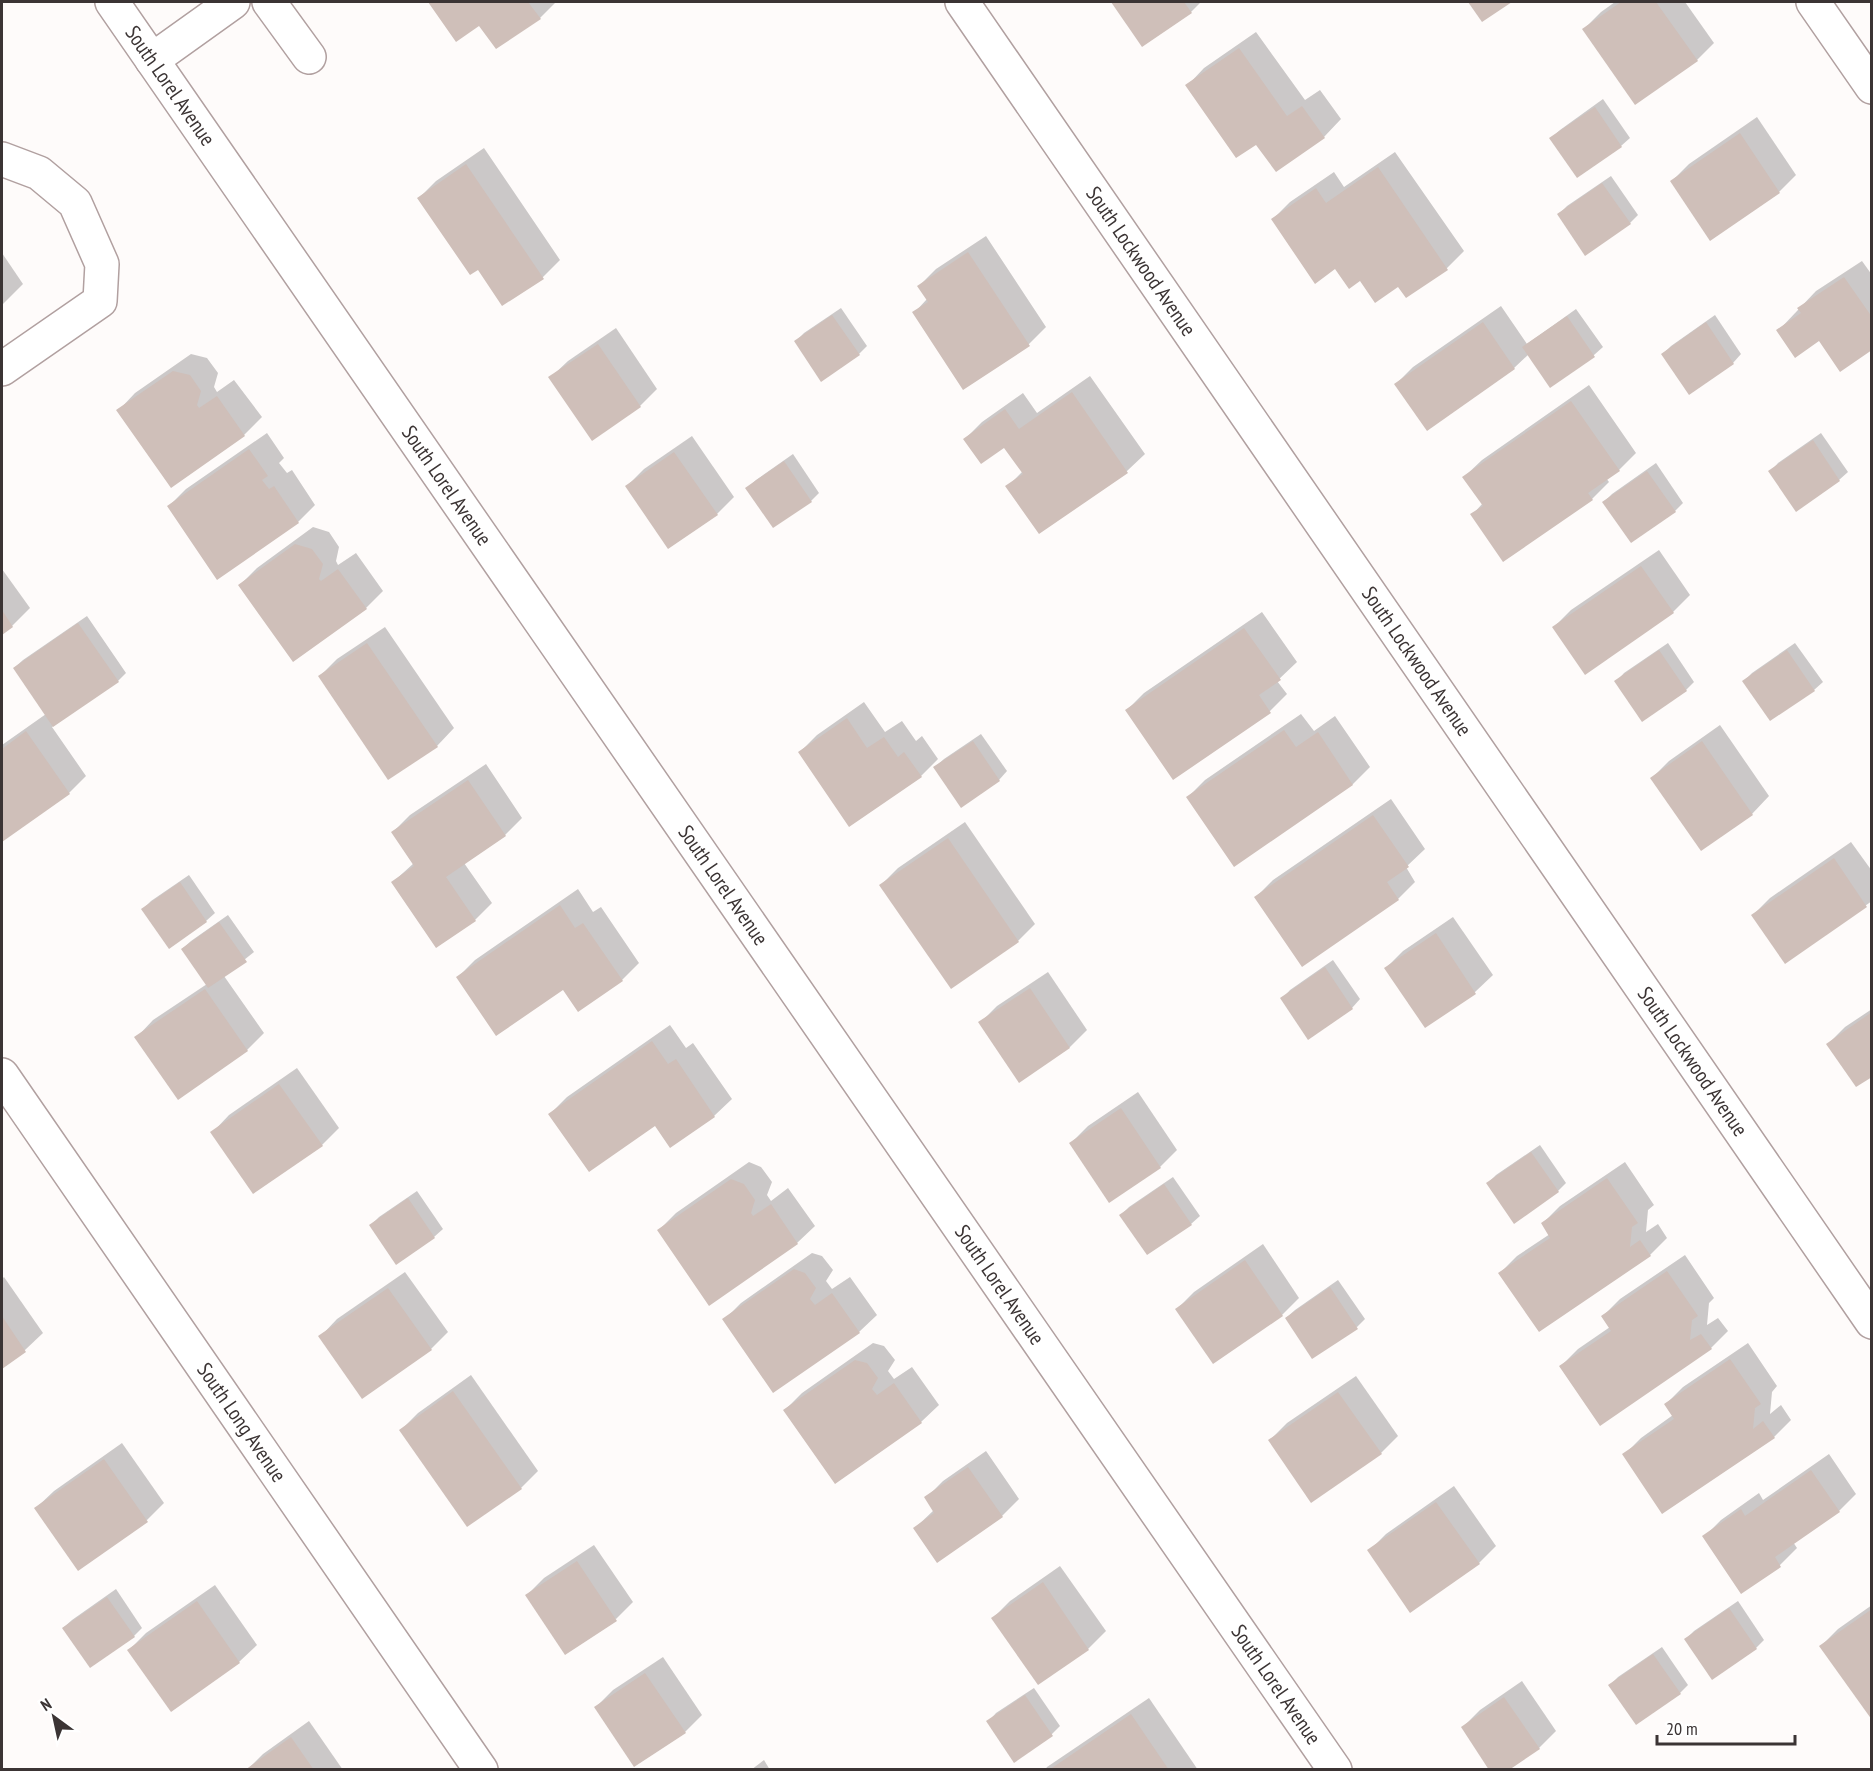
<svg xmlns="http://www.w3.org/2000/svg" width="1873" height="1771" font-family="'PT Sans Narrow',sans-serif">
<rect width="100%" height="100%" fill="#fefbfa"/>
<g fill="#0003">
<path d="M429,2H556L540,18L479,24L456,40Z"/>
<path d="M1113,2H1201L1191,12L1142,45Z"/>
<path d="M1469,2H1509L1482,20Z"/>
<path d="M1615,2H1685L1714,43L1697,60L1584,29L1601,12Z"/>
<path d="M1256,32L1305,100L1320,90L1341,119L1324,137L1187,86L1204,68Z"/>
<path d="M1603,99L1630,138L1621,146L1551,138L1560,130Z"/>
<path d="M1757,117L1796,175L1779,192L1672,181L1689,164Z"/>
<path d="M484,148L560,260L543,277L503,304L478,268L419,198L436,181Z"/>
<path d="M1395,152L1464,251L1447,268L1406,296L1399,285L1360,279L1273,219L1290,202L1334,172L1344,187Z"/>
<path d="M1611,176L1638,215L1630,223L1559,214L1567,206Z"/>
<path d="M986,236L1046,327L1029,344L963,388L914,313L927,299L919,286L936,269Z"/>
<path d="M2,253L23,284L2,305Z"/>
<path d="M1862,261L1872,275V349L1778,331L1816,291Z"/>
<path d="M1501,306L1527,344L1576,309L1603,347L1594,355L1551,386L1529,354L1514,368L1427,429L1396,384L1413,367Z"/>
<path d="M841,308L867,346L859,354L796,341L804,333Z"/>
<path d="M1715,315L1741,354L1733,363L1689,393L1663,354L1671,346Z"/>
<path d="M616,328L657,389L640,406L550,378L568,361Z"/>
<path d="M191,354L207,358L218,373L214,387L217,392L234,380L262,417L244,435L171,486L118,411L135,393Z"/>
<path d="M1090,376L1145,454L1127,471L1040,532L1007,487L1023,471L1005,446L965,439L982,422L1023,393L1037,413Z"/>
<path d="M1589,385L1636,453L1619,470L1606,478L1609,482L1592,499L1472,515L1483,503L1464,477L1482,460Z"/>
<path d="M267,433L284,458L279,463L287,473L292,470L315,505L298,522L218,578L169,506L186,489Z"/>
<path d="M1821,433L1848,472L1839,480L1796,510L1770,472L1778,463Z"/>
<path d="M692,436L734,497L717,514L627,486L644,469Z"/>
<path d="M793,454L819,493L811,501L747,488L756,480Z"/>
<path d="M1656,463L1683,503L1675,511L1604,502L1612,494Z"/>
<path d="M313,527L329,532L339,547L336,561L338,565L356,553L383,591L366,608L240,585L257,568Z"/>
<path d="M1659,550L1690,595L1673,612L1554,627L1571,610Z"/>
<path d="M2,569L30,608L12,626L2,633Z"/>
<path d="M1262,612L1297,662L1277,681L1287,694L1270,711L1127,710L1144,693Z"/>
<path d="M87,616L126,673L118,681L52,727L86,776L69,793L2,840V745L46,714L14,668L23,660Z"/>
<path d="M385,627L454,728L437,746L320,676L337,659Z"/>
<path d="M1668,643L1694,682L1686,690L1616,682L1624,673Z"/>
<path d="M1795,643L1823,682L1814,690L1770,719L1744,681L1752,673Z"/>
<path d="M864,702L885,732L902,721L916,741L922,736L938,759L921,776L800,752L817,735Z"/>
<path d="M1301,714L1314,731L1335,716L1370,767L1353,784L1234,865L1188,797L1205,780Z"/>
<path d="M1720,725L1769,796L1752,814L1701,849L1652,778L1669,761Z"/>
<path d="M981,734L1007,771L999,780L962,806L935,767L944,759Z"/>
<path d="M486,764L522,818L505,835L464,863L492,903L475,920L393,882L414,863L393,832L410,815Z"/>
<path d="M1391,799L1425,849L1406,867L1415,882L1398,899L1256,897L1273,880Z"/>
<path d="M965,822L1035,924L1018,941L881,885L898,868Z"/>
<path d="M1851,842L1872,871V901L1785,962L1753,915L1770,898Z"/>
<path d="M189,875L215,913L206,921L169,947L143,909L151,901Z"/>
<path d="M578,889L593,912L601,907L639,963L622,980L563,988L458,977L475,960Z"/>
<path d="M228,915L254,952L224,976L264,1033L247,1050L136,1038L153,1020L207,984L182,949L191,941Z"/>
<path d="M1453,917L1493,975L1475,992L1425,1026L1386,968L1403,951Z"/>
<path d="M1333,960L1360,999L1352,1008L1282,999L1290,990Z"/>
<path d="M1048,972L1087,1030L1070,1047L1020,1081L980,1023L997,1006Z"/>
<path d="M1872,1009V1075L1828,1044L1845,1027Z"/>
<path d="M670,1025L686,1048L693,1043L732,1099L714,1116L671,1146L656,1124L550,1114L567,1097Z"/>
<path d="M297,1068L339,1128L322,1145L212,1133L229,1115Z"/>
<path d="M1138,1092L1177,1150L1160,1167L1071,1143L1088,1126Z"/>
<path d="M1540,1145L1566,1183L1558,1191L1488,1183L1496,1175Z"/>
<path d="M749,1162L761,1167L772,1182L767,1195L771,1201L788,1188L815,1226L797,1243L710,1303L659,1230L676,1213Z"/>
<path d="M1625,1162L1654,1205L1648,1210L1646,1232L1658,1224L1667,1238L1650,1255L1500,1273L1517,1256L1550,1234L1543,1223L1560,1206Z"/>
<path d="M1173,1177L1200,1216L1191,1224L1147,1253L1121,1215L1129,1207Z"/>
<path d="M417,1191L443,1229L434,1237L371,1225L379,1217Z"/>
<path d="M1263,1244L1299,1298L1282,1315L1177,1309L1194,1292Z"/>
<path d="M812,1253L822,1256L833,1270L826,1281L832,1289L850,1277L877,1315L859,1332L774,1391L724,1320L741,1303Z"/>
<path d="M1685,1255L1714,1298L1709,1303L1707,1325L1718,1318L1728,1331L1711,1348L1561,1366L1578,1349L1610,1327L1603,1316L1620,1299Z"/>
<path d="M405,1272L448,1332L431,1349L320,1337L337,1319Z"/>
<path d="M4,1277L43,1333L25,1350L2,1367V1279Z"/>
<path d="M1338,1280L1365,1319L1357,1327L1286,1318L1295,1310Z"/>
<path d="M873,1343L884,1346L895,1360L888,1371L894,1379L912,1367L939,1405L921,1422L835,1481L785,1410L802,1393Z"/>
<path d="M1748,1343L1777,1386L1772,1392L1770,1414L1781,1405L1791,1420L1774,1437L1624,1455L1641,1438L1673,1415L1666,1404L1683,1387Z"/>
<path d="M471,1375L538,1471L521,1488L401,1430L418,1413Z"/>
<path d="M1356,1376L1398,1436L1381,1453L1270,1440L1287,1423Z"/>
<path d="M122,1443L164,1503L147,1520L36,1508L54,1491Z"/>
<path d="M986,1451L1019,1499L1002,1516L915,1528L934,1510L926,1498L943,1481Z"/>
<path d="M1829,1454L1856,1494L1839,1511L1793,1542L1797,1548L1780,1565L1742,1592L1704,1537L1721,1520L1759,1493L1763,1500Z"/>
<path d="M1454,1486L1496,1546L1479,1563L1369,1551L1386,1534Z"/>
<path d="M594,1545L633,1602L616,1619L527,1595L544,1578Z"/>
<path d="M1060,1566L1106,1631L1088,1649L1038,1683L993,1618L1010,1601Z"/>
<path d="M215,1585L257,1645L239,1662L171,1710L129,1650L146,1633Z"/>
<path d="M116,1589L142,1628L134,1636L63,1628L72,1620Z"/>
<path d="M1738,1601L1764,1640L1756,1648L1686,1639L1694,1631Z"/>
<path d="M1872,1605V1718L1821,1646L1838,1629Z"/>
<path d="M1662,1647L1688,1685L1680,1693L1610,1685L1618,1677Z"/>
<path d="M663,1657L702,1715L685,1732L595,1708L613,1690Z"/>
<path d="M1522,1681L1556,1731L1539,1748L1463,1727L1480,1710Z"/>
<path d="M1034,1688L1060,1726L1052,1734L1015,1761L988,1722L996,1713Z"/>
<path d="M1149,1698L1198,1770H1045L1047,1767Z"/>
<path d="M309,1721L343,1770H247L263,1754Z"/>
<path d="M764,1760L770,1770H751Z"/>
</g>
<g fill="#cfbfb9">
<path d="M428,2H528L541,19L496,49L479,26L456,42Z"/>
<path d="M1111,2H1184L1192,13L1142,47Z"/>
<path d="M1468,2H1512L1482,22Z"/>
<path d="M1621,2H1656L1698,61L1635,105L1582,29Z"/>
<path d="M1239,48L1287,116L1302,106L1325,138L1276,172L1256,145L1236,158L1185,85Z"/>
<path d="M1595,107L1622,147L1577,178L1549,138Z"/>
<path d="M1740,133L1780,193L1710,241L1670,181Z"/>
<path d="M466,164L544,279L502,306L478,270L470,275L417,198Z"/>
<path d="M1378,167L1448,270L1406,298L1398,287L1375,303L1360,281L1349,289L1335,269L1315,284L1271,219L1316,188L1326,203Z"/>
<path d="M1602,183L1631,224L1585,256L1557,214Z"/>
<path d="M968,252L1030,346L963,390L912,312L928,302L917,286Z"/>
<path d="M1844,277L1872,317V350L1840,372L1819,341L1795,358L1776,330L1801,313L1797,308Z"/>
<path d="M832,315L860,355L821,382L794,341Z"/>
<path d="M1567,316L1595,357L1550,388L1522,347Z"/>
<path d="M1483,322L1515,369L1427,431L1394,384Z"/>
<path d="M1706,322L1734,364L1689,395L1661,354Z"/>
<path d="M598,344L641,407L592,441L548,377Z"/>
<path d="M173,371L190,375L201,391L197,405L199,408L217,396L245,436L171,488L116,410Z"/>
<path d="M1072,392L1128,473L1039,534L1005,486L1023,474L1004,448L981,464L963,439L1005,409L1019,429Z"/>
<path d="M1571,401L1620,471L1588,493L1593,500L1503,562L1470,514L1483,506L1462,477Z"/>
<path d="M1813,440L1840,481L1796,512L1768,471Z"/>
<path d="M249,449L268,476L262,480L269,489L274,486L299,523L217,580L167,506Z"/>
<path d="M674,452L718,515L668,549L625,486Z"/>
<path d="M784,461L812,502L773,528L745,488Z"/>
<path d="M1647,471L1676,512L1631,543L1602,502Z"/>
<path d="M295,544L312,549L323,564L319,579L321,581L338,569L367,609L293,662L238,585Z"/>
<path d="M1641,566L1674,613L1585,675L1552,627Z"/>
<path d="M2,610L13,627L2,635Z"/>
<path d="M78,623L119,682L53,727L13,668Z"/>
<path d="M1244,628L1281,680L1259,695L1271,713L1173,780L1125,710Z"/>
<path d="M367,643L438,747L388,780L318,676Z"/>
<path d="M1659,650L1687,691L1642,722L1614,681Z"/>
<path d="M1787,650L1815,691L1770,721L1742,681Z"/>
<path d="M847,718L867,748L884,737L898,757L904,752L922,777L849,827L798,752Z"/>
<path d="M1284,730L1296,747L1318,732L1353,785L1234,867L1186,797Z"/>
<path d="M26,731L70,794L2,842V749Z"/>
<path d="M973,741L1000,781L961,808L933,767Z"/>
<path d="M1702,741L1753,815L1701,851L1650,778Z"/>
<path d="M468,780L506,836L446,877L476,921L436,948L391,882L414,866L391,832Z"/>
<path d="M1373,815L1409,867L1387,882L1399,900L1302,967L1254,897Z"/>
<path d="M948,838L1019,942L951,989L879,885Z"/>
<path d="M1834,858L1867,907L1785,964L1751,915Z"/>
<path d="M180,882L207,922L169,949L141,909Z"/>
<path d="M560,905L575,928L583,923L623,981L578,1012L563,990L496,1036L456,977Z"/>
<path d="M219,922L247,962L208,988L181,949Z"/>
<path d="M1436,933L1476,994L1425,1028L1384,968Z"/>
<path d="M1325,967L1353,1009L1308,1040L1280,998Z"/>
<path d="M1030,988L1070,1048L1019,1083L978,1022Z"/>
<path d="M205,989L248,1051L178,1100L134,1037Z"/>
<path d="M1872,1012V1077L1856,1087L1826,1044Z"/>
<path d="M652,1041L668,1064L676,1059L715,1117L670,1148L655,1126L589,1172L548,1114Z"/>
<path d="M279,1084L323,1146L253,1194L210,1132Z"/>
<path d="M1121,1108L1161,1168L1109,1203L1069,1143Z"/>
<path d="M1531,1152L1559,1192L1514,1224L1486,1183Z"/>
<path d="M1607,1178L1638,1223L1632,1227L1630,1247L1640,1240L1651,1256L1539,1332L1498,1273L1550,1238L1541,1223Z"/>
<path d="M731,1179L744,1184L755,1200L751,1213L753,1216L771,1204L798,1244L709,1306L657,1230Z"/>
<path d="M1164,1184L1192,1225L1147,1255L1119,1215Z"/>
<path d="M408,1198L435,1238L396,1265L369,1225Z"/>
<path d="M1245,1260L1283,1316L1213,1364L1175,1309Z"/>
<path d="M794,1269L805,1273L816,1288L810,1299L815,1305L832,1293L860,1333L773,1393L722,1319Z"/>
<path d="M1667,1271L1698,1316L1692,1320L1690,1340L1701,1334L1712,1349L1600,1426L1559,1366L1611,1331L1601,1316Z"/>
<path d="M1330,1287L1358,1329L1312,1359L1285,1318Z"/>
<path d="M388,1288L432,1350L362,1399L318,1336Z"/>
<path d="M2,1316L26,1352L2,1369Z"/>
<path d="M1730,1359L1761,1404L1755,1408L1753,1429L1763,1421L1775,1438L1662,1514L1622,1454L1674,1419L1664,1404Z"/>
<path d="M855,1360L867,1363L878,1378L872,1389L877,1395L894,1383L922,1423L835,1484L783,1410Z"/>
<path d="M453,1391L522,1489L467,1527L399,1430Z"/>
<path d="M1338,1392L1382,1454L1311,1503L1268,1440Z"/>
<path d="M104,1459L148,1522L78,1571L34,1508Z"/>
<path d="M968,1467L1003,1517L937,1563L913,1528L934,1513L924,1497Z"/>
<path d="M1811,1470L1840,1512L1775,1557L1781,1567L1741,1594L1702,1536L1741,1509L1745,1516Z"/>
<path d="M1436,1502L1480,1564L1410,1613L1367,1550Z"/>
<path d="M577,1561L617,1621L565,1655L525,1595Z"/>
<path d="M1043,1582L1089,1650L1038,1685L991,1618Z"/>
<path d="M107,1597L135,1637L90,1668L62,1628Z"/>
<path d="M197,1601L240,1663L171,1712L127,1650Z"/>
<path d="M1729,1608L1757,1649L1712,1680L1684,1639Z"/>
<path d="M1872,1609V1720L1819,1646Z"/>
<path d="M1653,1654L1681,1694L1636,1725L1608,1685Z"/>
<path d="M645,1673L686,1733L634,1767L594,1707Z"/>
<path d="M1025,1695L1053,1736L1014,1763L986,1721Z"/>
<path d="M1504,1697L1540,1749L1509,1770H1489L1461,1727Z"/>
<path d="M1131,1714L1169,1770H1049Z"/>
<path d="M291,1737L314,1770H245Z"/>
</g>
<g fill="none" stroke-linecap="round" stroke-linejoin="round">
<g stroke="#b1a0a0" stroke-width="36">
<g id="minor">
<path id="s1" d="M112,2L1335,1770"/>
<path d="M269,2L309,57"/>
<path id="s2" d="M962,2L1872,1322"/>
<path d="M1813,2L1872,87"/>
<path d="M152,60L233,2"/>
<path d="M2,159L39,173L75,203L102,264L100,301L2,369"/>
<path id="s3" d="M2,1075L481,1770"/>
</g>
</g>
<use href="#minor" stroke="#fff" stroke-width="33"/>
</g>
<g text-anchor="middle" stroke-width="4.5" stroke-linejoin="round" paint-order="stroke">
<g font-size="21" fill="#3b3434" stroke="#fff">
<text dy="7" stroke="none"><textPath href="#s1" startOffset="102">South Lorel Avenue</textPath></text>
<text dy="7" stroke="none"><textPath href="#s2" startOffset="315">South Lockwood Avenue</textPath></text>
<text dy="7" stroke="none"><textPath href="#s1" startOffset="588">South Lorel Avenue</textPath></text>
<text dy="7" stroke="none"><textPath href="#s2" startOffset="801">South Lockwood Avenue</textPath></text>
<text dy="7" stroke="none"><textPath href="#s1" startOffset="1074">South Lorel Avenue</textPath></text>
<text dy="7" stroke="none"><textPath href="#s2" startOffset="1287">South Lockwood Avenue</textPath></text>
<text dy="7" stroke="none"><textPath href="#s1" startOffset="1560">South Lorel Avenue</textPath></text>
<text dy="7" stroke="none"><textPath href="#s3" startOffset="422">South Long Avenue</textPath></text>
<text dy="7" stroke="none"><textPath href="#s1" startOffset="2046">South Lorel Avenue</textPath></text>
</g>
</g>
<rect width="1873" height="1771" fill="none" stroke="#3b3434" stroke-width="6"/>
<g transform="translate(54 1717) rotate(327)" stroke="#ffffff" stroke-width="4.5" paint-order="stroke">
<path d="M0-4.5L10 22L0 15L-10 22Z" fill="#3b3434"/>
<text y="-9" font-size="16" font-weight="bold" text-anchor="middle" fill="#3b3434">N</text>
</g>
<path d="M1657 1735v9h138v-9" fill="none" stroke="#3b3434" stroke-width="3"/>
<text x="1666" y="1735" font-size="18" fill="#3b3434" stroke="#ffffff" stroke-width="4.5" paint-order="stroke">20 m</text>
</svg>
